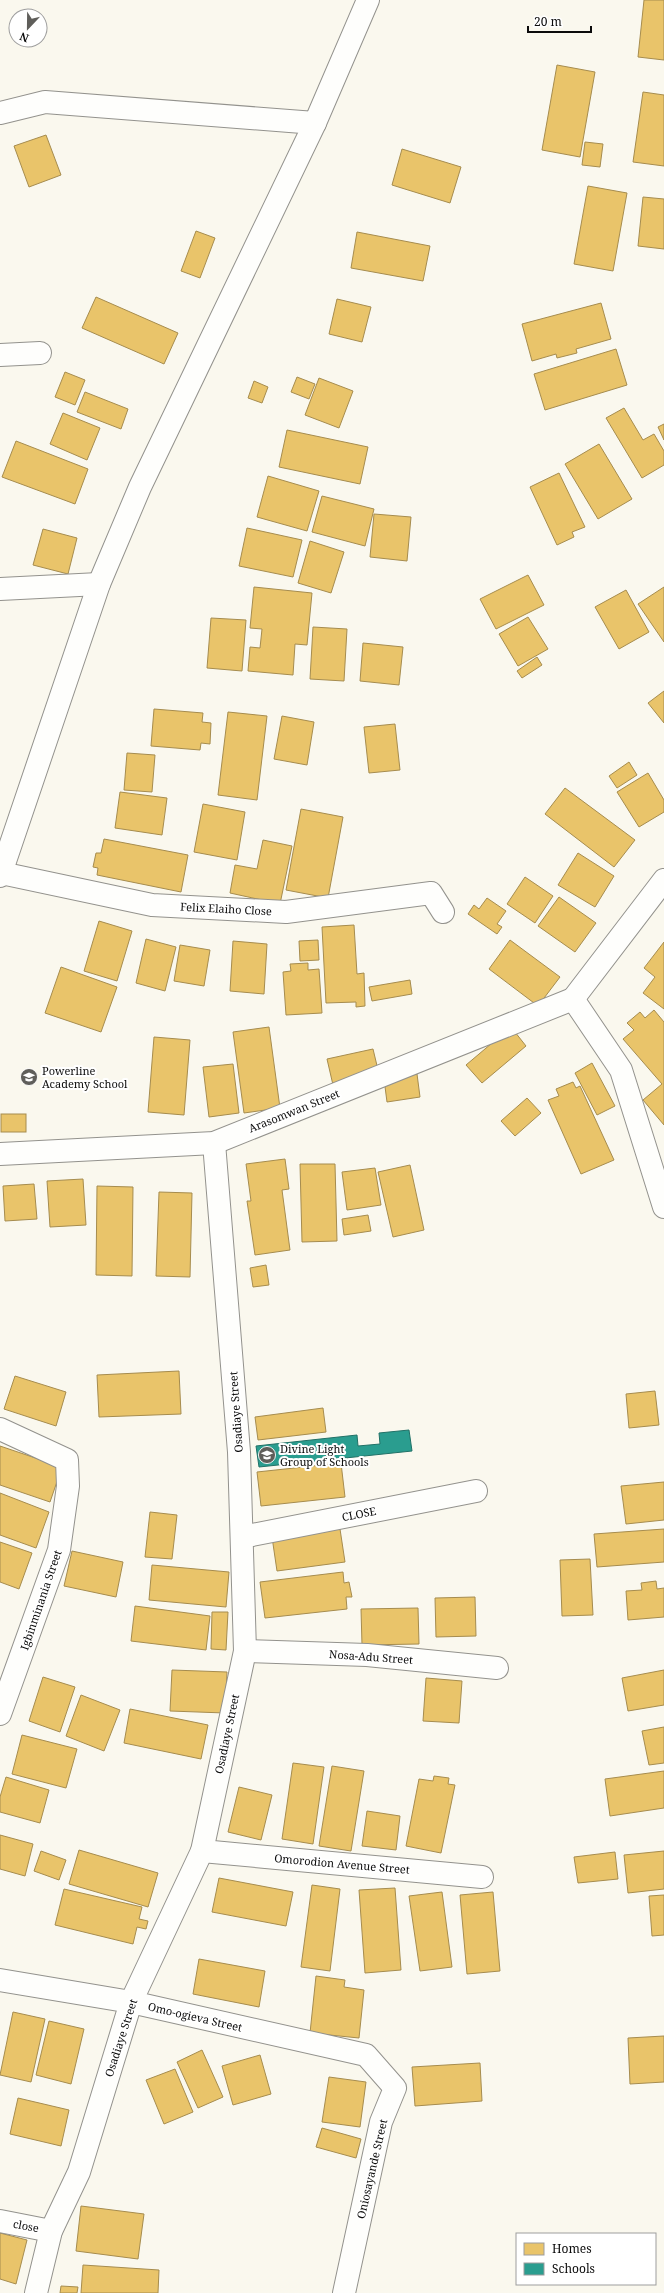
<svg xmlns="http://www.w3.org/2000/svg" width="664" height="2293" font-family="'Noto Serif',serif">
<rect width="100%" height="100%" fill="#faf8ee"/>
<g fill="#e9c46a" stroke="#a68c4e">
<path d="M644,0H664V60L638,57Z"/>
<path d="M557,65L595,72L580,157L542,150Z"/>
<path d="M643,92L664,95V166L633,162Z"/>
<path d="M46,135L61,175L29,187L14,146Z"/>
<path d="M585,142L603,144L600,167L582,165Z"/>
<path d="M402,149L461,167L450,203L392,185Z"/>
<path d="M588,186L627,193L613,271L574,264Z"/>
<path d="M643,197L664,199V249L638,246Z"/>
<path d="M196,231L215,238L200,278L181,271Z"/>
<path d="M357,232L430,246L423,281L351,268Z"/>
<path d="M96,297L178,333L164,364L82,328Z"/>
<path d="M337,299L371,307L362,342L329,334Z"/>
<path d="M601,303L611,339L576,349L577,353L557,358L556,354L532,361L522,324Z"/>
<path d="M616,349L627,385L545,410L534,374Z"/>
<path d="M65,372L85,380L75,405L55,397Z"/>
<path d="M297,377L315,384L309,399L291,392Z"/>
<path d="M319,378L353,391L339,428L305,415Z"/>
<path d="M254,381L268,387L262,403L248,398Z"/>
<path d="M85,392L128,409L121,429L77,412Z"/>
<path d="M624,408L643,440L654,434L664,451V465L642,478L606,418Z"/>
<path d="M63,413L100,428L87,460L50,444Z"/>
<path d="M664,424V440L658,427Z"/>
<path d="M287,430L368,447L360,484L279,467Z"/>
<path d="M16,441L88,469L75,504L2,477Z"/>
<path d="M599,444L632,499L598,519L565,464Z"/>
<path d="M559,473L585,527L572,532L574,537L557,545L530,487Z"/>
<path d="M268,476L319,491L307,531L257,517Z"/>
<path d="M322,496L374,509L365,546L312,532Z"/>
<path d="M374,514L411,517L407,561L370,557Z"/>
<path d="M247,528L302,540L293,577L239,566Z"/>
<path d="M43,529L77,538L68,574L33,565Z"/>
<path d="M310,541L344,552L331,593L298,583Z"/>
<path d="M528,575L544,605L496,629L480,599Z"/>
<path d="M254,587L312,593L307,645L295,644L293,675L248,671L250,647L260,648L262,629L250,628Z"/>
<path d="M664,587V642L638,604Z"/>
<path d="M626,590L649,632L619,649L595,607Z"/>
<path d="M528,617L548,649L518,666L499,634Z"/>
<path d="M211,618L246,620L242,671L207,668Z"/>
<path d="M313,627L347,629L344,681L310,679Z"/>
<path d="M363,643L403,647L399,685L360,681Z"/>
<path d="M537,657L542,665L522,678L517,671Z"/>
<path d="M664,691V723L648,703Z"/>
<path d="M154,709L203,713L202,722L211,723L210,744L201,743L200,750L151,746Z"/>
<path d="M228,712L267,716L257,800L218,795Z"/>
<path d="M282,716L314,722L307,765L274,759Z"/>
<path d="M395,724L400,770L369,773L364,727Z"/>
<path d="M127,753L155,755L152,792L124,790Z"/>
<path d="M629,762L637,775L617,788L609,776Z"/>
<path d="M648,773L664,800V812L639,827L617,792Z"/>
<path d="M565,788L635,840L614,867L545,814Z"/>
<path d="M120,792L167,798L162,835L115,828Z"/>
<path d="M203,804L245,812L237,860L194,852Z"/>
<path d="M301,809L343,817L328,898L286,890Z"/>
<path d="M104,839L188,855L181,892L97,875L98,868L93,867L96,853H101Z"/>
<path d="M263,840L292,846L280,904L230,893L235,865L257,869Z"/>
<path d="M578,853L614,876L595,907L558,885Z"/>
<path d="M525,877L553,896L535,923L507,904Z"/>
<path d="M559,897L596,923L575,952L538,926Z"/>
<path d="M487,898L506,911L497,924L502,927L497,934L468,914L474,905L479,909Z"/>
<path d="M99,921L132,931L117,981L84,971Z"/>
<path d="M354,925L357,974L364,973L365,1006L356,1007V1002L326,1003L322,927Z"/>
<path d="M146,939L176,947L165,991L136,983Z"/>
<path d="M318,940L319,960L300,961L299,941Z"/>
<path d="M510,940L560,977L538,1006L489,969Z"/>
<path d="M233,941L267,944L264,994L230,991Z"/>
<path d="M664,942V1009L643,993L655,977L644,968Z"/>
<path d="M180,945L210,950L204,986L174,981Z"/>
<path d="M308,963V970L319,969L322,1013L286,1015L283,972L291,971L290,964Z"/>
<path d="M61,967L117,987L101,1032L45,1013Z"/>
<path d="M410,980L412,994L372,1001L369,987Z"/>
<path d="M654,1010L664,1022V1125L643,1100L662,1084L623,1039L634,1030L627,1023L640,1012L645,1018Z"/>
<path d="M269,1027L280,1108L244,1113L233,1032Z"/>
<path d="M511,1027L526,1046L482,1083L466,1065Z"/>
<path d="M154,1037L190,1040L184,1115L148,1112Z"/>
<path d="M373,1049L379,1074L333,1085L327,1059Z"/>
<path d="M592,1063L615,1106L597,1115L575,1073Z"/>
<path d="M233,1064L239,1113L209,1117L203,1067Z"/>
<path d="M417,1074L420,1097L387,1102L384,1079Z"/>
<path d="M573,1082L576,1088L580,1086L614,1160L581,1174L548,1100L559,1096L556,1089Z"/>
<path d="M527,1098L541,1113L515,1136L501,1121Z"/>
<rect x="1" y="1114" width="25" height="18"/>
<path d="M285,1159L289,1189L282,1190L290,1250L255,1255L247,1201H251L246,1164Z"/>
<path d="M300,1164H335L337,1241L302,1242Z"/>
<path d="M410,1165L424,1230L393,1237L378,1172Z"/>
<path d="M375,1168L381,1205L347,1210L342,1172Z"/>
<path d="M83,1179L86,1225L50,1227L47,1181Z"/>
<path d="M34,1184L37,1219L5,1221L3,1186Z"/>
<path d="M97,1186L133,1187L132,1276L96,1275Z"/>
<path d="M159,1192L192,1193L190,1277L156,1276Z"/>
<path d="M368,1215L371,1231L344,1235L342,1219Z"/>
<path d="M266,1265L269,1285L253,1287L250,1268Z"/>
<path d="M179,1371L181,1414L99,1417L97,1375Z"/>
<path d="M15,1376L66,1392L56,1426L4,1409Z"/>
<path d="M655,1391L659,1425L629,1428L626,1394Z"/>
<path d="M323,1408L326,1432L258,1440L255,1417Z"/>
<path d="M0,1446L62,1467L50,1502L0,1485Z"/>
<path d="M341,1463L345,1497L261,1506L257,1472Z"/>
<path d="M664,1482V1520L626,1524L621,1486Z"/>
<path d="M0,1493L49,1512L36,1548L0,1535Z"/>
<path d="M150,1512L177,1515L172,1559L145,1557Z"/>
<path d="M340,1529L345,1562L277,1571L272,1537Z"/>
<path d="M664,1529V1562L597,1567L594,1534Z"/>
<path d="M0,1542L32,1553L19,1589L0,1582Z"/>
<path d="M72,1551L123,1562L116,1597L64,1586Z"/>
<path d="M590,1559L593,1615L562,1616L560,1560Z"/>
<path d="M152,1565L229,1572L226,1607L149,1600Z"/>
<path d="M343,1572L344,1583L349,1582L352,1597H346L347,1609L265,1618L260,1582Z"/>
<path d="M656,1581L657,1589L664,1588V1617L628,1620L626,1591L642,1590L641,1583Z"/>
<path d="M475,1597L476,1636L436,1637L435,1598Z"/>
<path d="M135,1606L210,1616L206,1650L131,1641Z"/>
<path d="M418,1608L419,1644L362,1645L361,1609Z"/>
<path d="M212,1612H228L226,1650L211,1649Z"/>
<path d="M172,1670L227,1672L225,1713L170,1711Z"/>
<path d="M664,1670V1705L628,1711L622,1678Z"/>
<path d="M43,1677L75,1687L60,1732L29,1721Z"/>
<path d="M426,1678L462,1681L459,1723L423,1721Z"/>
<path d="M81,1695L120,1710L104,1751L66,1736Z"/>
<path d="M130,1709L208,1725L201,1759L124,1743Z"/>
<path d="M664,1727V1763L649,1765L642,1731Z"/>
<path d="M22,1735L77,1749L66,1788L12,1774Z"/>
<path d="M293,1763L324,1767L313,1844L282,1839Z"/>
<path d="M332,1766L364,1771L351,1851L319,1846Z"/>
<path d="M664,1771V1808L610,1816L605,1779Z"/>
<path d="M434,1776L449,1778L448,1784L455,1785L441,1853L406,1846L419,1779L433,1781Z"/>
<path d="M6,1777L49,1790L40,1823L0,1812V1797Z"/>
<path d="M239,1787L272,1795L261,1840L228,1832Z"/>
<path d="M367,1811L400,1816L396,1850L362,1846Z"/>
<path d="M0,1835L33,1844L25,1876L0,1869Z"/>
<path d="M79,1850L158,1873L148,1907L69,1884Z"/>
<path d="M41,1851L66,1860L59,1880L34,1871Z"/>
<path d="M664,1851V1889L628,1893L624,1855Z"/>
<path d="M615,1852L618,1879L578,1883L574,1857Z"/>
<path d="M219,1878L293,1892L286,1926L212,1912Z"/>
<path d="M312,1885L340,1889L330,1971L301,1967Z"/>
<path d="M395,1888L401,1970L365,1973L359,1890Z"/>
<path d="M64,1889L142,1907L139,1919L148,1921L146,1929L137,1927L133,1944L55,1925Z"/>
<path d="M442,1892L452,1967L420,1971L409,1896Z"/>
<path d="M493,1892L500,1971L467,1974L460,1895Z"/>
<path d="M664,1895V1935L652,1936L649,1896Z"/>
<path d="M199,1959L265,1971L259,2007L193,1994Z"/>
<path d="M316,1976L345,1980L344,1987L364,1990L359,2038L310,2033Z"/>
<path d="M13,2012L45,2019L31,2082L0,2075Z"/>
<path d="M49,2021L84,2029L71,2084L36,2075Z"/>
<path d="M664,2036V2082L630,2084L628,2038Z"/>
<path d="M202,2050L223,2097L198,2108L177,2062Z"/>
<path d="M260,2055L271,2094L233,2105L222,2066Z"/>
<path d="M480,2063L482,2101L415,2106L412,2067Z"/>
<path d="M175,2069L193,2112L164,2124L146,2080Z"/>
<path d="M329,2077L366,2082L360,2127L322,2122Z"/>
<path d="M18,2098L69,2110L61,2146L10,2134Z"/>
<path d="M322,2128L361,2139L356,2158L316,2147Z"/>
<path d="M81,2206L144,2214L138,2259L76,2251Z"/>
<path d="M0,2233L27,2240L16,2284L0,2279Z"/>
<path d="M83,2265L159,2270L158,2293H81Z"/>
<path d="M61,2286L78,2287L77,2293H60Z"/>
</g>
<path fill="#2a9d8f" stroke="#217167" d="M409,1430L412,1451L259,1467L256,1446L357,1435L358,1446L380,1444L379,1433Z"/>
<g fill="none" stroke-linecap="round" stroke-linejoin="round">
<g stroke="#93928d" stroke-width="24">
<g id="minor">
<path d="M0,113L45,102L315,123"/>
<path d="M0,355L40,353"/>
<path d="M0,589L99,584"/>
<path d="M1,873L152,905L286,912L431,893L443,912"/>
<path d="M0,876L99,584L140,487L315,123L368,0"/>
<path d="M573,999L621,1070L664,1207"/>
<path d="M573,999L664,880"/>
<path d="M0,1154L214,1143L573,999"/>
<path d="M0,1429L67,1460L68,1486L59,1550L0,1714"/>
<path d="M242,1537L476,1491"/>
<path d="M245,1651L367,1655L497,1668"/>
<path d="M202,1851L482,1877"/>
<path d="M0,1980L131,2002L366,2055L395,2088L381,2122L344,2293"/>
<path d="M0,2221L51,2231"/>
<path d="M36,2293L51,2231L79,2172L131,2002L202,1851L245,1651L239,1452L214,1143"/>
</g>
</g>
<use href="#minor" stroke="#fefefc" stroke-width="22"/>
</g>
<defs>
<g id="school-disc" transform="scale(0.9)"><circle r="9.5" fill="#5f5e5a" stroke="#fff"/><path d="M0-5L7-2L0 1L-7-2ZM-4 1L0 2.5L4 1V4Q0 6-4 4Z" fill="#fff"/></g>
</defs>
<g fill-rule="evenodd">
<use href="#school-disc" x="29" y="1077"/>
<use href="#school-disc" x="267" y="1455"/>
</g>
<g text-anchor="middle" stroke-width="4" stroke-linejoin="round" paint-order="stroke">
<g font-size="11" fill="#0b0b0b" stroke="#fff">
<text transform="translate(226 909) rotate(3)" y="4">Felix Elaiho Close</text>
<text transform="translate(294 1111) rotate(-22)" y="4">Arasomwan Street</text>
<text transform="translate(236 1412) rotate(-94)" y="4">Osadiaye Street</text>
<text transform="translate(359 1514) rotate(-11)" y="4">CLOSE</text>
<text transform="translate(41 1600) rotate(-71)" y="4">Igbinminania Street</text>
<text transform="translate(371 1657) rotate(4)" y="4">Nosa-Adu Street</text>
<text transform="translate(227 1734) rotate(-78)" y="4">Osadiaye Street</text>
<text transform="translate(342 1864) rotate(5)" y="4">Omorodion Avenue Street</text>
<text transform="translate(195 2017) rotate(13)" y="4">Omo-ogieva Street</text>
<text transform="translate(121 2038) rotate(-72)" y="4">Osadiaye Street</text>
<text transform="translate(372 2169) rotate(-77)" y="4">Oniosayande Street</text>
<text transform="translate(26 2226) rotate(11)" y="4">close</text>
</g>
<g font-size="11" fill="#0b0b0b" stroke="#fff" text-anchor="start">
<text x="42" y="1075">Powerline<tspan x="42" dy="13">Academy School</tspan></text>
<text x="280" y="1453">Divine Light<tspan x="280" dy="13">Group of Schools</tspan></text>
</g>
</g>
<rect x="516" y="2233" width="140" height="52" fill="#ffffff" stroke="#9d9d9d"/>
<rect x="524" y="2243" width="20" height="12" fill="#e9c46a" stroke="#9d9d9d"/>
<text x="552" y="2253" font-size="12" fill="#0b0b0b">Homes</text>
<rect x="524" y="2263" width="20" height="12" fill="#2a9d8f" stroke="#9d9d9d"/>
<text x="552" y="2273" font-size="12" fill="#0b0b0b">Schools</text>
<g transform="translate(28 28) rotate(202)"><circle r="19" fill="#ffffff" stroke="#9d9d9d"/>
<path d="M0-3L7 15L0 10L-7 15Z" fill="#5f5e5a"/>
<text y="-6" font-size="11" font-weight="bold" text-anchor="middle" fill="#0b0b0b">N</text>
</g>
<path d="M528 26v6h63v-6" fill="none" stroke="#0b0b0b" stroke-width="2"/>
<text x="534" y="26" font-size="12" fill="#0b0b0b" stroke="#ffffff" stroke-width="3" paint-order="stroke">20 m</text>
</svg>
